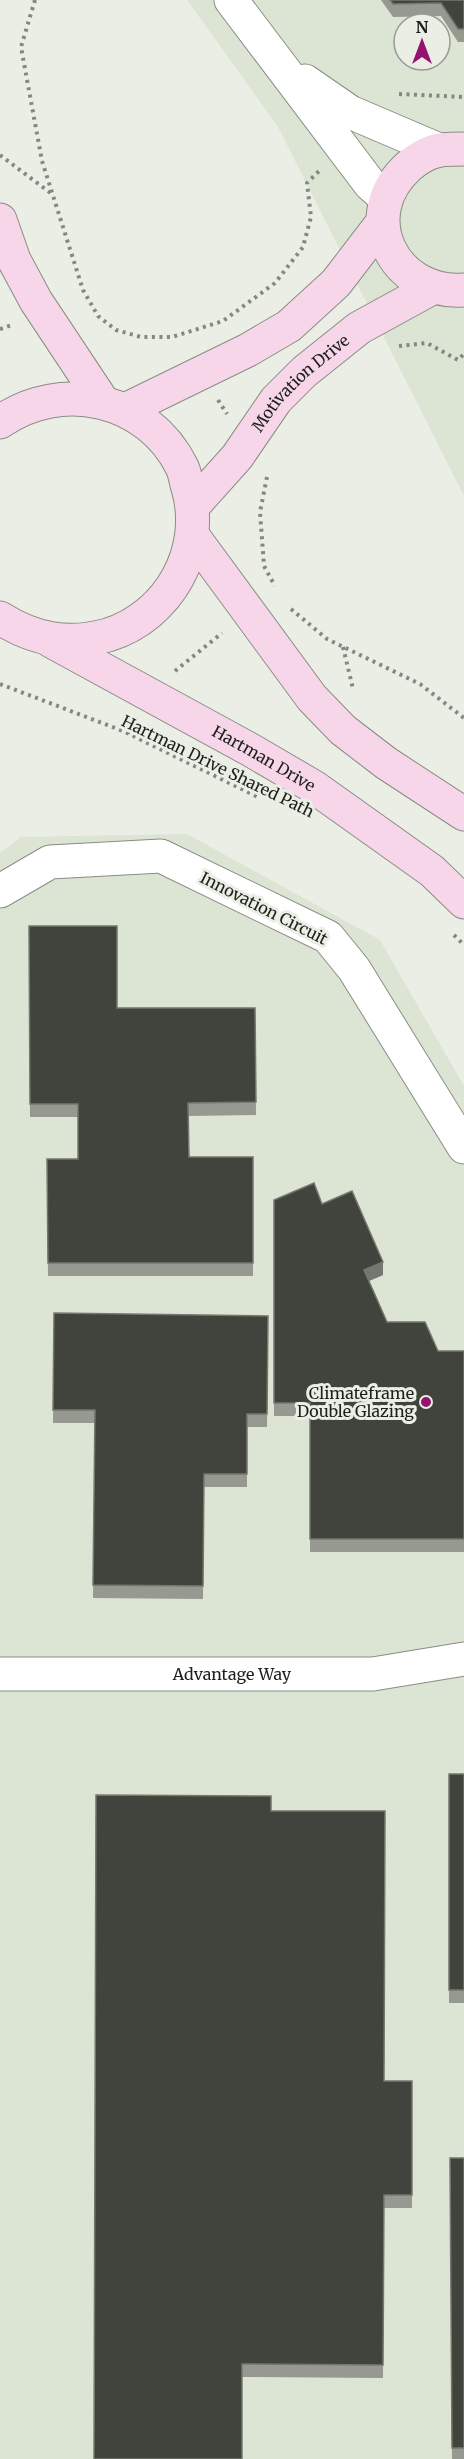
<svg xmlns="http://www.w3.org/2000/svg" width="464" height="2459" font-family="Merriweather,serif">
<rect width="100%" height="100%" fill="#eaeee5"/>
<g fill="#dce4d4" fill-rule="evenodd">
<path d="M187,0H464V496L278,127ZM404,24H440V60H404Z"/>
<path d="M187,834L380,940L464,1086V2459H0V853L21,837Z"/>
</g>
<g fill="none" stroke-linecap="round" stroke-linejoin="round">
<g stroke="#898d85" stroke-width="35">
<g id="street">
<path d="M231,0L370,184L386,198"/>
<path d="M305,81L350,112L439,150"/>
<path d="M0,891L50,862L161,856L328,937L354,969L464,1147"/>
<path id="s1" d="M0,1674H373L464,1659"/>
</g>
</g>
<g stroke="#898d85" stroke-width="35">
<g id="secondary">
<path d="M464,149C457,149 448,149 441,150C430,151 417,159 409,166C354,215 393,295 464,290"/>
<path d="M0,220L14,260L36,301L103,402"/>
<path d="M125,410L248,350L289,326L336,283L382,223"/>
<path d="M0,422C61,379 148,398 182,467C185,473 186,482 188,488C206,550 169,616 108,635C68,646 35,640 0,618"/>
<path id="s2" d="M193,506L237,457L276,400L304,372L359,328L432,288"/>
<path d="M193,536L312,698L343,730L386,763L464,814"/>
<path id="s3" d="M51,641L249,749L314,787L432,871L464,902"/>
</g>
</g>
<g stroke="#858882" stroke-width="4" stroke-dasharray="3 4.5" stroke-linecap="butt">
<path d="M35,0L21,47L42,161L83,290L98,316L116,330L141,337H172L223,321L275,283L303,247L311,217L307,183L319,171"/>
<path d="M399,94L464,97"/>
<path d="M0,155L52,194"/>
<path d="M0,329L12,325"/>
<path d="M399,346L427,343L458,360L464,354"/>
<path d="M218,400L227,414"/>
<path d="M267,477L260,512L264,566L275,586"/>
<path d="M291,609L327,639L420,684L464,718"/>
<path d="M343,647L353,689"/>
<path d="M175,671L222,633"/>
<path d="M0,684L123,731L260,798"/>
<path d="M127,732L147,733"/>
<path d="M454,935L464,945"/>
</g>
<use href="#street" stroke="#fff" stroke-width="33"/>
<use href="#secondary" stroke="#f8d6ea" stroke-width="33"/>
</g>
<g fill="#959990">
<path d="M381,0H464V42H458L441,16L393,17Z"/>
<path d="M29,926L117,1008H255L256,1115L188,1116L189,1157H253V1276H48L47,1159H78V1117H30Z"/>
<path d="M274,1200L322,1204L383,1275L369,1281L387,1322L438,1351H464V1552H310V1416H274Z"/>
<path d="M54,1313L268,1316L267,1427H247V1487H204L203,1599L93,1598L95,1423H53Z"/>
<rect x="449" y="1774" width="15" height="229"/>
<path d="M271,1811L384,2081H412V2208H384L383,2378L242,2377L94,2459Z"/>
<path d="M450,2158H464V2459H452Z"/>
</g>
<path fill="#73776f" d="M383,1262V1275L364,1283V1270Z"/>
<g fill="#40443c" stroke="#73776f" stroke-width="1.5">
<path d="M390,0H464V29H458L441,3L393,4Z"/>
<path d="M29,926H117V1008H255L256,1102L188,1103L189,1157H253V1263H48L47,1159H78V1104H30Z"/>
<path d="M314,1183L322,1204L352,1191L383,1262L364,1270L387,1322H425L438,1351H464V1539H310V1403H274V1200Z"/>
<path d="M54,1313L268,1316L267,1414H247V1474H204L203,1586L93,1585L95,1410H53Z"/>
<rect x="449" y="1774" width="15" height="216"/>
<path d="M96,1795L271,1796V1811H385L384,2081H412V2195H384L383,2365L242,2364V2459H94Z"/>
<path d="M450,2158H464V2448H452Z"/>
</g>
<circle fill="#95136c" stroke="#eaeee5" stroke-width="2" cx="426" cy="1402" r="6"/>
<g text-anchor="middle" stroke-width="6" stroke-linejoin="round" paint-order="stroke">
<g font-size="16" fill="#1d1f1c" stroke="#eaeee5">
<text dy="6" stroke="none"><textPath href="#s2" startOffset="164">Motivation Drive</textPath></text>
<text dy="6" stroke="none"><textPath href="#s3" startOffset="243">Hartman Drive</textPath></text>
<text transform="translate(218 766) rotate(26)" y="6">Hartman Drive Shared Path</text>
<text transform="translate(264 908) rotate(27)" y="6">Innovation Circuit</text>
<text dy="6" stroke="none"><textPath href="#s1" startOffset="232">Advantage Way</textPath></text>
</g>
<g font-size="16" fill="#1d1f1c" stroke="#eaeee5" text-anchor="end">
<text x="414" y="1399">Climateframe<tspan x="414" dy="18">Double Glazing</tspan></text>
</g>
</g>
<g transform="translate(422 42)"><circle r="28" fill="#eaeee5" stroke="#989b95" stroke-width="1.5"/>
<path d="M0-4.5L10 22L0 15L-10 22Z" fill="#95136c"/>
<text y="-9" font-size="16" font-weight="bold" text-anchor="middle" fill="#1d1f1c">N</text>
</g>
</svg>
